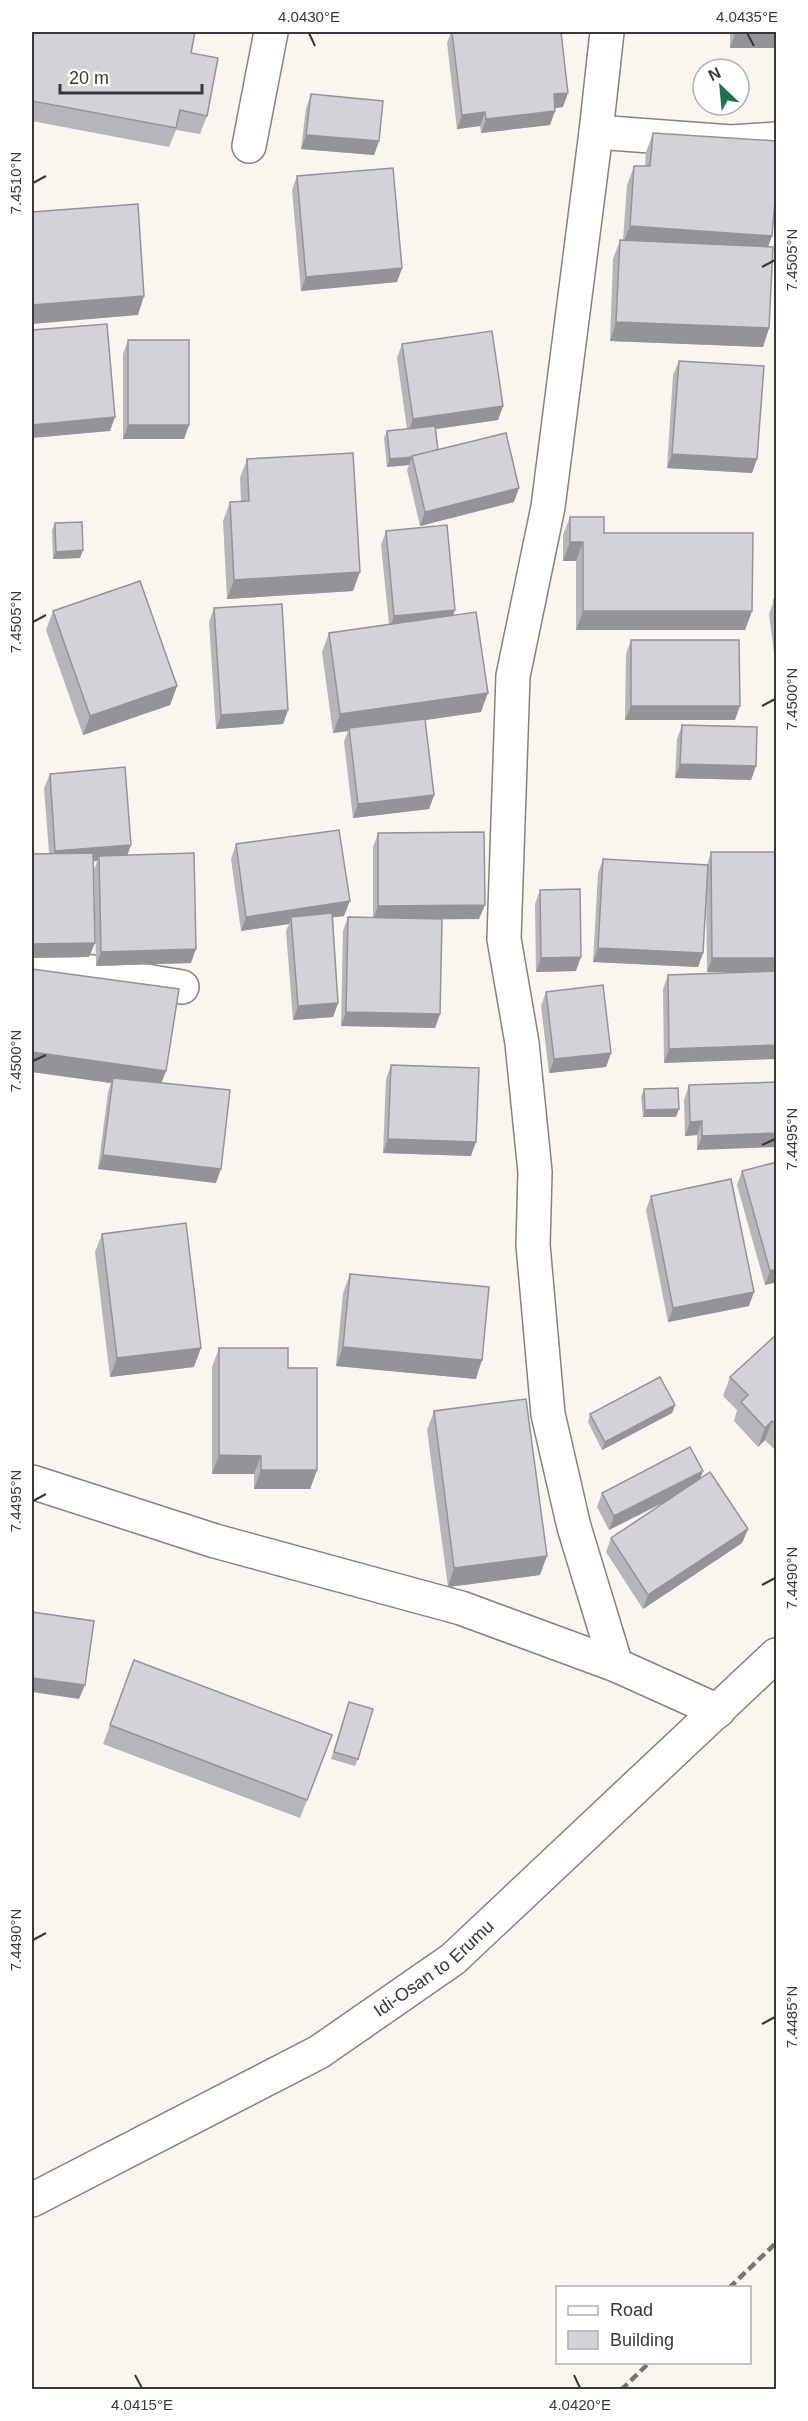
<svg xmlns="http://www.w3.org/2000/svg" width="808" height="2421" font-family="Helvetica,sans-serif">
<rect width="100%" height="100%" fill="#fbf5f0"/>
<g fill="none" stroke-linecap="round" stroke-linejoin="round">
<g stroke="#87827e" stroke-width="36">
<g id="street">
<path d="M607,32L596,132L548,507L513,676L504,939L522,1043L535,1172L533,1245L548,1414L574,1527L616,1665L718,1711"/>
<path d="M596,132L731,142L776,139"/>
<path d="M249,146L271,32"/>
<path d="M32,962L182,987"/>
<path d="M32,1482L215,1541L461,1608L616,1665"/>
<path id="s1" d="M32,2200L319,2052L453,1959L776,1655"/>
</g>
</g>
<use href="#street" stroke="#fff" stroke-width="33"/>
<g stroke="#777471" stroke-width="4.5" stroke-dasharray="9 4.5" stroke-linecap="butt">
<path d="M729,2288L776,2243"/>
<path d="M621,2390L650,2362"/>
</g>
</g>
<g fill="#b5b5ba">
<path d="M32,32L191,53L207,116L200,134L176,130L169,147L32,121Z"/>
<path d="M451,32H561L563,107L555,108L550,125L481,133L480,126L457,129L447,43Z"/>
<rect x="730" y="32" width="47" height="16"/>
<path d="M311,94L379,141L374,155L301,149L306,108Z"/>
<path d="M653,133L772,236L768,246L769,328L763,347L610,341L613,259L620,240H623L627,185L634,166H645L646,152Z"/>
<path d="M297,176L402,268L397,282L301,291L292,190Z"/>
<path d="M128,340L189,425L184,439H123V354Z"/>
<path d="M402,344L503,406L498,420L436,429L438,450L514,502L420,526L407,470L409,465L387,467L384,438L387,431L407,429L397,358Z"/>
<path d="M679,361L757,459L752,473L667,468L673,375Z"/>
<path d="M247,459L353,591L227,599L223,521L230,502H241L240,478Z"/>
<path d="M570,517L604,533L752,611L745,630H576V561H563V535Z"/>
<path d="M55,523L83,550L80,558L53,559L52,530Z"/>
<path d="M386,531L454,615L481,712L425,720L434,795L429,809L353,818L344,742L348,731L333,733L322,652L329,633L389,624L381,545Z"/>
<path d="M774,600H777V677L769,614Z"/>
<path d="M214,608L288,710L283,724L216,729L209,622Z"/>
<path d="M53,611L177,686L170,705L83,735L46,630Z"/>
<path d="M631,640L735,720H625L626,654Z"/>
<path d="M682,725L756,766L751,780L675,778L677,739Z"/>
<path d="M50,774L127,855L191,963L96,966L94,870L97,861H93L95,943L89,957L32,958V854L49,853L44,788Z"/>
<path d="M378,833L479,919H442L440,1014L435,1028L341,1026L343,931L348,917H373V847Z"/>
<path d="M236,844L344,916L333,917L338,1003L333,1017L293,1020L286,931L289,924L241,931L231,859Z"/>
<path d="M711,852H777V963L773,972L664,1063L663,989L668,975L772,972H707L706,888L703,953L698,967L593,962L598,873L603,859L707,865Z"/>
<path d="M540,890L576,971L536,972L535,904Z"/>
<path d="M32,969L162,1083L216,1183L98,1169L108,1092L111,1083L32,1072Z"/>
<path d="M546,992L611,1053L606,1067L549,1073L541,1006Z"/>
<path d="M391,1065L471,1156L383,1153L386,1079Z"/>
<path d="M777,1082L697,1150V1135L685,1136L684,1100L689,1085Z"/>
<path d="M644,1089L676,1117H643L641,1097Z"/>
<path d="M777,1162V1282L765,1285L737,1185L742,1171Z"/>
<path d="M651,1196L749,1306L668,1322L646,1210Z"/>
<path d="M102,1234L194,1367L110,1377L95,1252Z"/>
<path d="M350,1274L476,1379L336,1366L343,1293Z"/>
<path d="M777,1334V1452L765,1440L758,1447L734,1421L737,1410L723,1396L730,1377Z"/>
<path d="M219,1348L288,1368L317,1470L310,1489H254V1474H212V1367Z"/>
<path d="M675,1405L672,1413L602,1450L588,1422L590,1414Z"/>
<path d="M434,1411L540,1575L448,1587L427,1430Z"/>
<path d="M700,1478L748,1529L742,1543L643,1609L606,1552L611,1538L664,1502L609,1530L597,1507L602,1493Z"/>
<path d="M134,1660L325,1754L300,1818L103,1744Z"/>
<path d="M349,1702L358,1759L355,1766L331,1759Z"/>
</g>
<g fill="#949397">
<path d="M735,34H777V48H730Z"/>
<path d="M568,93L563,107L549,109L554,94Z"/>
<path d="M555,111L550,125L481,133L486,119Z"/>
<path d="M485,112L480,126L457,129L462,115Z"/>
<path d="M306,135L379,141L374,155L301,149Z"/>
<path d="M630,226L772,236L765,255L623,244Z"/>
<path d="M402,268L397,282L301,291L306,277Z"/>
<path d="M144,296L138,315L32,324V305Z"/>
<path d="M616,322L769,328L763,347L610,341Z"/>
<path d="M503,406L498,420L408,433L413,419Z"/>
<path d="M115,417L110,431L32,438V425Z"/>
<path d="M128,425H189L184,439H123Z"/>
<path d="M672,454L757,459L752,473L667,468Z"/>
<path d="M412,457L409,465L387,467L390,459Z"/>
<path d="M519,488L514,502L420,526L425,512Z"/>
<path d="M570,542H583L576,561H563Z"/>
<path d="M83,550L80,558L53,559L56,552Z"/>
<path d="M360,572L353,591L227,599L234,580Z"/>
<path d="M455,610L450,624L389,630L394,616Z"/>
<path d="M583,611H752L745,630H576Z"/>
<path d="M177,686L170,705L83,735L90,716Z"/>
<path d="M488,693L481,712L349,731V728L348,731L333,733L340,714Z"/>
<path d="M631,706H740L735,720H625Z"/>
<path d="M288,710L283,724L216,729L221,715Z"/>
<path d="M680,764L756,766L751,780L675,778Z"/>
<path d="M434,795L429,809L353,818L358,804Z"/>
<path d="M131,845L126,859L99,856L97,861L50,865L55,851Z"/>
<path d="M350,901L344,916L292,923L291,917L289,924L241,931L246,917Z"/>
<path d="M485,905L479,919L373,920L378,906Z"/>
<path d="M95,943L89,957L32,958V944Z"/>
<path d="M598,948L703,953L698,967L593,962Z"/>
<path d="M196,949L191,963L96,966L101,952Z"/>
<path d="M581,957L576,971L536,972L541,958Z"/>
<path d="M712,958H777V963L773,972H707Z"/>
<path d="M338,1003L333,1017L293,1020L298,1006Z"/>
<path d="M346,1012L440,1014L435,1028L341,1026Z"/>
<path d="M777,1045V1059L664,1063L669,1049Z"/>
<path d="M32,1052L166,1071L159,1090L113,1078L111,1083L32,1072Z"/>
<path d="M611,1053L606,1067L549,1073L554,1059Z"/>
<path d="M679,1109L676,1117H643L645,1110Z"/>
<path d="M702,1121L697,1135L685,1136L690,1122Z"/>
<path d="M777,1133V1147L697,1150L702,1136Z"/>
<path d="M388,1139L476,1142L471,1156L383,1153Z"/>
<path d="M103,1155L221,1169L216,1183L98,1169Z"/>
<path d="M777,1269V1282L765,1285L770,1271Z"/>
<path d="M754,1292L749,1306L668,1322L673,1308Z"/>
<path d="M343,1347L482,1360L476,1379L336,1366Z"/>
<path d="M201,1348L194,1367L110,1377L117,1358Z"/>
<path d="M675,1405L672,1413L602,1450L605,1442Z"/>
<path d="M772,1421L765,1440L758,1447L765,1428Z"/>
<path d="M219,1455L261,1456L254,1474H212Z"/>
<path d="M261,1470H317L310,1489H254Z"/>
<path d="M703,1471L698,1485L609,1530L614,1516Z"/>
<path d="M748,1529L742,1543L643,1609L648,1595Z"/>
<path d="M547,1556L540,1575L448,1587L454,1568Z"/>
<path d="M32,1678L85,1685L79,1699L32,1692Z"/>
</g>
<g fill="#d3d2d8" stroke="#949397" stroke-width="1.5">
<path d="M32,32H195L191,53L218,58L207,116L180,110L176,128L32,101Z"/>
<path d="M452,32H561L568,93L554,94L555,111L486,119L485,112L462,115Z"/>
<rect x="735" y="32" width="42" height="2"/>
<path d="M311,94L383,101L379,141L306,135Z"/>
<path d="M653,133L777,141V177L772,236L630,226L634,166H650Z"/>
<path d="M393,168L402,268L306,277L297,176Z"/>
<path d="M138,204L144,296L32,305V212Z"/>
<path d="M620,240L773,247L769,328L616,322Z"/>
<path d="M107,324L115,417L32,425V330Z"/>
<path d="M492,331L503,406L413,419L402,344Z"/>
<rect x="128" y="340" width="61" height="85"/>
<path d="M679,361L764,366L757,459L672,454Z"/>
<path d="M435,426L438,450L412,456V457L390,459L387,431Z"/>
<path d="M506,433L519,488L425,512L412,456Z"/>
<path d="M353,453L360,572L234,580L230,502L249,501L247,459Z"/>
<path d="M570,517H604V533H753L752,611H583V542H570Z"/>
<path d="M82,522L83,550L56,552L55,523Z"/>
<path d="M447,525L455,610L394,616L386,531Z"/>
<path d="M140,581L177,686L90,716L53,611Z"/>
<path d="M774,600H777V619Z"/>
<path d="M282,604L288,710L221,715L214,608Z"/>
<path d="M476,612L488,693L340,714L329,633Z"/>
<path d="M631,640H739L740,706H631Z"/>
<path d="M425,719L434,795L358,804L349,728Z"/>
<path d="M682,725L757,727L756,766L680,764Z"/>
<path d="M125,767L131,845L55,851L50,774Z"/>
<path d="M339,830L350,901L246,917L236,844Z"/>
<path d="M484,832L485,905L378,906V833Z"/>
<path d="M711,852H777V958H712Z"/>
<path d="M93,853L95,943L32,944V854Z"/>
<path d="M194,853L196,949L101,952L99,856Z"/>
<path d="M603,859L708,865L703,953L598,948Z"/>
<path d="M580,889L581,957L541,958L540,890Z"/>
<path d="M332,913L338,1003L298,1006L291,917Z"/>
<path d="M348,917L442,919L440,1014L346,1012Z"/>
<path d="M32,969L179,989L166,1071L32,1052Z"/>
<path d="M777,971V1045L669,1049L668,975Z"/>
<path d="M603,985L611,1053L554,1059L546,992Z"/>
<path d="M391,1065L479,1068L476,1142L388,1139Z"/>
<path d="M113,1078L230,1090L221,1169L103,1155Z"/>
<path d="M777,1082V1133L702,1136V1121L690,1122L689,1085Z"/>
<path d="M678,1088L679,1109L645,1110L644,1089Z"/>
<path d="M777,1162V1269L770,1271L742,1171Z"/>
<path d="M731,1179L754,1292L673,1308L651,1196Z"/>
<path d="M186,1223L201,1348L117,1358L102,1234Z"/>
<path d="M350,1274L489,1287L482,1360L343,1347Z"/>
<path d="M777,1334V1426L772,1421L765,1428L741,1402L748,1395L730,1377Z"/>
<path d="M219,1348H288V1368H317V1470H261V1456L219,1455Z"/>
<path d="M660,1377L675,1405L605,1442L590,1414Z"/>
<path d="M526,1399L547,1556L454,1568L434,1411Z"/>
<path d="M690,1447L703,1471L614,1516L602,1493Z"/>
<path d="M710,1472L748,1529L648,1595L611,1538Z"/>
<path d="M32,1612L94,1621L85,1685L32,1678Z"/>
<path d="M134,1660L332,1735L307,1800L110,1725Z"/>
<path d="M349,1702L373,1709L358,1759L334,1752Z"/>
</g>
<path fill="none" stroke="#3a3836" stroke-width="2" d="M309,33L315,46M747,33L754,46M33,183L46,176M762,267L775,260M33,622L46,615M762,706L775,699M33,1061L46,1055M762,1145L775,1139M33,1501L46,1494M762,1585L775,1578M33,1940L46,1933M762,2024L775,2017M135,2375L142,2388M574,2375L580,2388"/>
<g text-anchor="middle" stroke-width="4.5" stroke-linejoin="round" paint-order="stroke">
<g font-size="18" fill="#3a3836" stroke="#fff">
<text dy="6" stroke="none"><textPath href="#s1" startOffset="465">Idi-Osan to Erumu</textPath></text>
</g>
</g>
<rect width="808" height="2421" fill="none" stroke="#ffffff" stroke-width="66"/>
<rect x="556" y="2286" width="195" height="78" fill="#ffffff" stroke="#b0afaf" stroke-width="1.5"/>
<rect x="568" y="2306" width="30" height="9" fill="#ffffff" stroke="#b0afaf" stroke-width="1.5"/>
<text x="610" y="2316" font-size="18" fill="#3a3836">Road</text>
<rect x="568" y="2331" width="30" height="18" fill="#d3d2d8" stroke="#b0afaf" stroke-width="1.5"/>
<text x="610" y="2346" font-size="18" fill="#3a3836">Building</text>
<g transform="translate(721 87) rotate(334)"><circle r="28" fill="#ffffff" stroke="#b0afaf" stroke-width="1.5"/>
<path d="M0-4.5L10 22L0 15L-10 22Z" fill="#197347"/>
<text y="-9" font-size="16" font-weight="bold" text-anchor="middle" fill="#3a3836">N</text>
</g>
<path d="M60 84v9h142v-9" fill="none" stroke="#3a3836" stroke-width="3"/>
<text x="69" y="84" font-size="18" fill="#3a3836" stroke="#ffffff" stroke-width="4.5" paint-order="stroke">20 m</text>
<rect x="33" y="33" width="742" height="2355" fill="none" stroke="#3a3836" stroke-width="2"/>
<g font-size="15" text-anchor="middle" fill="#3a3836">
<text x="309" y="22">4.0430°E</text>
<text x="747" y="22">4.0435°E</text>
<text transform="translate(16 183) rotate(-90)" y="5">7.4510°N</text>
<text transform="translate(792 260) rotate(-90)" y="5">7.4505°N</text>
<text transform="translate(16 622) rotate(-90)" y="5">7.4505°N</text>
<text transform="translate(792 699) rotate(-90)" y="5">7.4500°N</text>
<text transform="translate(16 1061) rotate(-90)" y="5">7.4500°N</text>
<text transform="translate(792 1139) rotate(-90)" y="5">7.4495°N</text>
<text transform="translate(16 1501) rotate(-90)" y="5">7.4495°N</text>
<text transform="translate(792 1578) rotate(-90)" y="5">7.4490°N</text>
<text transform="translate(16 1940) rotate(-90)" y="5">7.4490°N</text>
<text transform="translate(792 2017) rotate(-90)" y="5">7.4485°N</text>
<text x="142" y="2410">4.0415°E</text>
<text x="580" y="2410">4.0420°E</text>
</g>
</svg>
